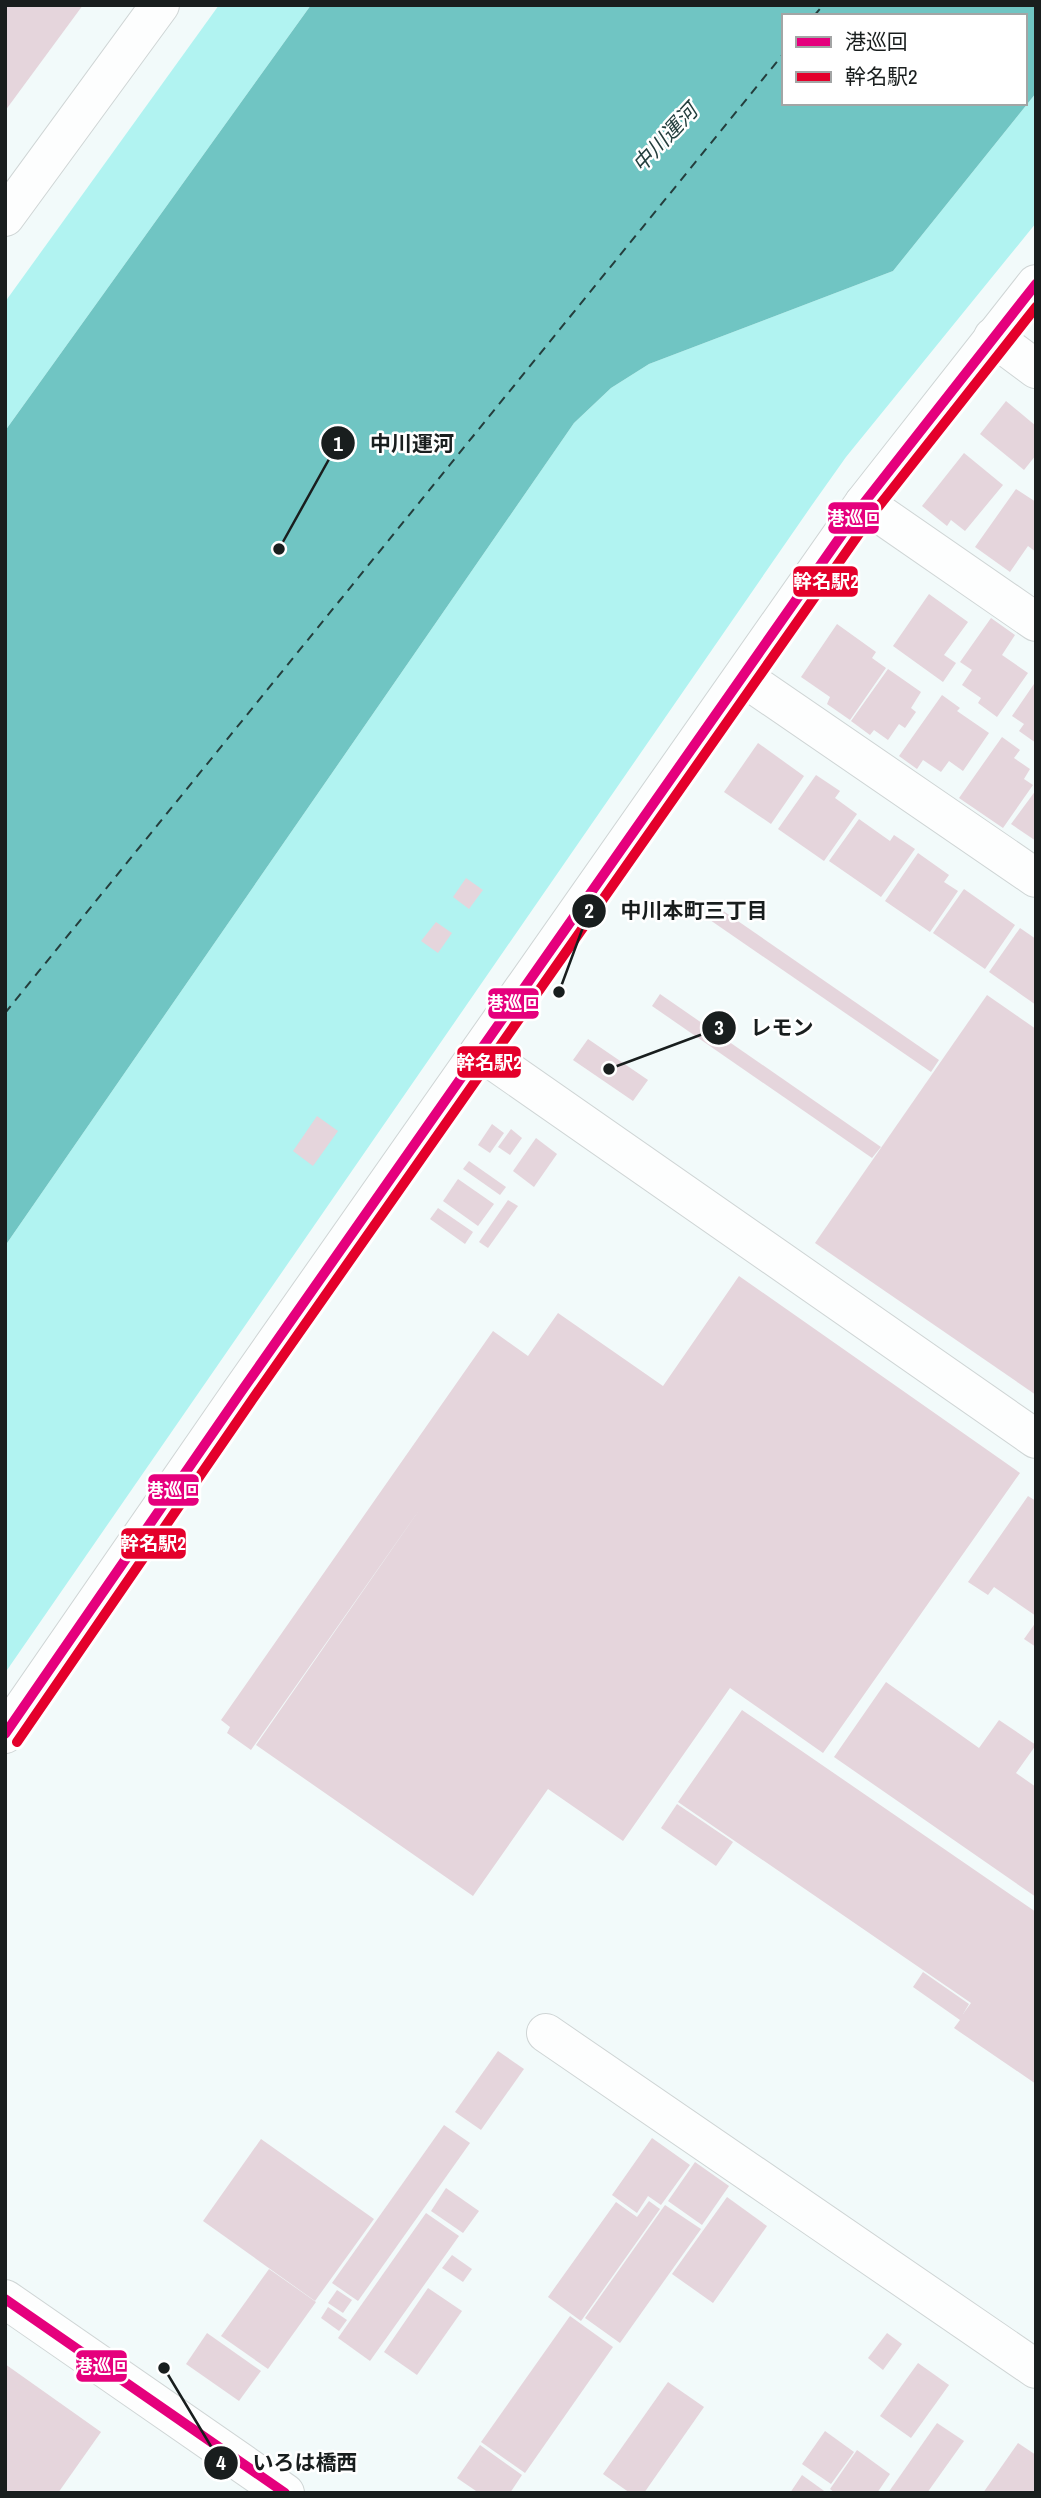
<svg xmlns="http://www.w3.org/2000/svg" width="1041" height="2498" font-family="'Archivo Narrow','Noto Sans JP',sans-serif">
<rect width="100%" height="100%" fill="#f2fafa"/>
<g fill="#b1f3f1">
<path d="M219,5H311L5,431V302Z"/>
<path d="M1036,93V223L846,457L812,505L5,1673V1246L574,423L611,388L649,364L893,271Z"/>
</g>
<path fill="#70c5c3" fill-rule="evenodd" d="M311,5H1036V93L893,271L649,364L611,388L574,423L5,1246V431ZM784,16H1025V103H784Z"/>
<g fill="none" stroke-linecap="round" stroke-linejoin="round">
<g stroke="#243e3d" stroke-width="2" stroke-dasharray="9 7" stroke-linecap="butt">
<path d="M814,16L823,5"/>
<path d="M5,1013L784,53"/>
</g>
</g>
<g fill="#e5d5dc">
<path d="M5,5H83L5,111Z"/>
<path d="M1006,401L1036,426V455L1024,470L980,434Z"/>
<path d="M964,453L1003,485L965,531L951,520L947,526L922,506Z"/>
<path d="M1016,489L1036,502V552L1028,546L1010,572L975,547Z"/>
<path d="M929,594L968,622L944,655L956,663L943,682L893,646Z"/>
<path d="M991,618L1015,635L1002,655L1028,673L997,717L978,703L981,698L962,685L972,670L960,662Z"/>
<path d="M837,624L876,652L872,658L886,668L850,720L827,704L830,697L801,677Z"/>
<path d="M888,669L921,692L911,708L916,712L905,728L899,724L888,740L874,730L870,735L851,721Z"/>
<path d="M1036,681V743L1019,731L1024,724L1012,716Z"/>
<path d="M942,695L960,708L957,711L989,733L963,771L949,761L941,772L923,760L917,769L899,756Z"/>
<path d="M1002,737L1020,750L1014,758L1030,769L1024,779L1033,785L1003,828L959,798Z"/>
<path d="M758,743L804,776L771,824L724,792Z"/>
<path d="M816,775L840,791L835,798L857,814L824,861L778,829Z"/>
<path d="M1036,790V841L1011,824Z"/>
<path d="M859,819L890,841L894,835L915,849L881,897L829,861Z"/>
<path d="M918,853L949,875L944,882L958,891L930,932L885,901Z"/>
<path d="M466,878L483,890L469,909L453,897Z"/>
<path d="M964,889L1015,925L985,969L933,933Z"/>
<path d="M719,908L939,1060L931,1072L710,920Z"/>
<path d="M436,922L452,933L438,953L421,941Z"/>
<path d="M1020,928L1036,939V1005L989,972Z"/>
<path d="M660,994L881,1147L872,1158L652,1006Z"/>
<path d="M987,995L1036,1029V1395L815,1243Z"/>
<path d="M588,1039L648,1080L633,1101L573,1060Z"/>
<path d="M317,1116L338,1131L313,1166L293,1151Z"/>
<path d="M492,1124L504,1133L490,1153L478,1145Z"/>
<path d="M511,1129L522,1138L510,1155L498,1147Z"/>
<path d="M536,1138L557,1154L534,1187L513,1171Z"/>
<path d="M469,1161L506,1187L500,1195L463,1169Z"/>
<path d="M458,1179L494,1204L478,1226L443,1201Z"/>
<path d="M508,1200L518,1206L488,1248L479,1242Z"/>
<path d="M438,1208L473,1232L465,1244L430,1219Z"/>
<path d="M739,1276L1020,1473L823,1753L730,1688L623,1841L548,1789L473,1896L256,1745L422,1506L251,1750L227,1733L230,1727L221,1720L493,1331L528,1356L558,1313L663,1386Z"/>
<path d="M1028,1496L1036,1501V1616L994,1587L988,1595L968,1582Z"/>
<path d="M1036,1622V1647L1024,1639Z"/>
<path d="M886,1682L979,1748L999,1720L1036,1745L1016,1773L1036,1787V1897L834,1757Z"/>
<path d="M742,1710L1036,1912V2084L954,2028L960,2020L913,1987L923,1972L969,2004L963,2014L971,2003L678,1802Z"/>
<path d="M677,1804L733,1842L716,1866L661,1828Z"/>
<path d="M498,2051L524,2069L481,2130L455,2112Z"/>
<path d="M444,2125L470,2143L358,2301L332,2283Z"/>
<path d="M652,2138L690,2165L661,2205L648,2196L637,2213L612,2195Z"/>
<path d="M261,2139L374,2219L315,2301L203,2221Z"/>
<path d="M695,2162L729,2186L702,2225L668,2201Z"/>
<path d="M446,2188L479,2211L463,2233L431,2211Z"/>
<path d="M727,2197L767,2226L713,2303L672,2274Z"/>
<path d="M649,2201L660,2209L581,2321L548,2297L616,2202L637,2217Z"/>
<path d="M665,2205L701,2229L620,2343L585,2318Z"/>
<path d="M426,2213L459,2236L370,2361L338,2338Z"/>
<path d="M452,2255L472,2269L463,2282L442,2268Z"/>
<path d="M269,2269L316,2302L268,2369L221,2336Z"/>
<path d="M428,2288L462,2311L417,2375L384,2352Z"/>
<path d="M337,2290L352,2300L343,2313L328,2303Z"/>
<path d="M328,2307L347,2320L339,2331L321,2318Z"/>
<path d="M570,2316L613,2347L525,2473L481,2442Z"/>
<path d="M207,2333L261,2371L239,2401L186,2364Z"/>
<path d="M887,2333L902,2344L883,2370L868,2358Z"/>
<path d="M918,2363L949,2385L911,2438L880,2416Z"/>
<path d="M5,2364L101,2432L58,2493H5Z"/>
<path d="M668,2382L704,2407L644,2493H630L603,2474Z"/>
<path d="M937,2423L964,2441L927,2493H888Z"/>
<path d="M825,2431L854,2452L831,2484L802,2464Z"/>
<path d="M1018,2443L1036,2455V2489L1033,2493H983Z"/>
<path d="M480,2445L522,2475L510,2493H479L457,2478Z"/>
<path d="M857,2450L890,2474L877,2493H835L830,2489Z"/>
<path d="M802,2475L827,2493H790Z"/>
</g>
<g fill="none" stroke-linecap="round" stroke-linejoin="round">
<g stroke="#cfd5d5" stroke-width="40">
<g id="minor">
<path d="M5,217L160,5"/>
<path d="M993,337L1036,369"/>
<path d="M864,503L1036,622"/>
<path d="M743,677L1036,878"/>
<path d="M481,1052L1036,1439"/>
<path d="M5,1734L241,1392L864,503L1036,284"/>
<path d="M546,2033L1036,2369"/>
<path d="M5,2299L285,2493"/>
</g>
</g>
<use href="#minor" stroke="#fdfefe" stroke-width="38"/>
<g stroke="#fff" stroke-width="16">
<g id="bus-1">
<path d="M5,1734L241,1392L864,503L1036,284"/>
<path d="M5,2299L285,2493"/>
</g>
</g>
<g stroke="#fff" stroke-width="16">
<path id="bus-2" d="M17,1742L252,1400L875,511L1036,307"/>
</g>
<use href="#bus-1" stroke="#e5007d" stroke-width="10"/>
<use href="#bus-2" stroke="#e4002b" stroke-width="10"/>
</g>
<g text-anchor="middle" stroke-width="5" stroke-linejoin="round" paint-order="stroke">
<g font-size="21" font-style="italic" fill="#243e3d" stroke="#fff">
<text transform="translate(665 138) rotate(-47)" y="7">中川運河</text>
</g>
</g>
<path fill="none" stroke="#191e1e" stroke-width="2.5" d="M279 549L338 443M559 992L589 911M609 1069L719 1028M164 2368L221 2463"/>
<g fill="#191e1e" stroke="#fff" stroke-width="2.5">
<circle cx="279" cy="549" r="7"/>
<circle cx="559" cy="992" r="7"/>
<circle cx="609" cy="1069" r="7"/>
<circle cx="164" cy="2368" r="7"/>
<circle cx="338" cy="443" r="18"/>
<circle cx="589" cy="911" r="18"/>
<circle cx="719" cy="1028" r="18"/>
<circle cx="221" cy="2463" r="18"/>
</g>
<g font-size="21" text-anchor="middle" font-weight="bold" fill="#fff">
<text x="338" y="451">1</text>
<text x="589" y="918">2</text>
<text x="719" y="1035">3</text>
<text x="221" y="2470">4</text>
</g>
<g font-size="21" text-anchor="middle" font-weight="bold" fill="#191e1e" stroke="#fff" stroke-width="5" stroke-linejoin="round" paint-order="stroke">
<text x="412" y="451">中川運河</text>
<text x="694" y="918">中川本町三丁目</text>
<text x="782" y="1035">レモン</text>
<text x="305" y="2470">いろは橋西</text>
</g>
<g stroke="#fff" stroke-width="2.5">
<rect x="827" y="501" width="53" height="34" rx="7" fill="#e5007d"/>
<rect x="792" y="565" width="67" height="33" rx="7" fill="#e4002b"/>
<rect x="487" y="987" width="53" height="33" rx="7" fill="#e5007d"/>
<rect x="456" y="1045" width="66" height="34" rx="7" fill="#e4002b"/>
<rect x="147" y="1473" width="53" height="34" rx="7" fill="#e5007d"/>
<rect x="120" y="1527" width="67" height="33" rx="7" fill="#e4002b"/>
<rect x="75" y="2349" width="53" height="34" rx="7" fill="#e5007d"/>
</g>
<g font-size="19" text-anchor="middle" font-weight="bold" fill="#fff">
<text x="854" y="525">港巡回</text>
<text x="826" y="588">幹名駅2</text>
<text x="513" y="1010">港巡回</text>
<text x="489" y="1069">幹名駅2</text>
<text x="173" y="1497">港巡回</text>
<text x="153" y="1550">幹名駅2</text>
<text x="102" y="2373">港巡回</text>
</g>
<rect width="1041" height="2498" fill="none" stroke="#191e1e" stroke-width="14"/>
<rect x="782" y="14" width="245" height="91" fill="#ffffff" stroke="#a3a5a5" stroke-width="2"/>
<rect x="796" y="37" width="35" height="10" fill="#e5007d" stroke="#a3a5a5" stroke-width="2"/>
<text x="845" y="49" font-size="21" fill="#191e1e">港巡回</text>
<rect x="796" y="72" width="35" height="10" fill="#e4002b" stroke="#a3a5a5" stroke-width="2"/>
<text x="845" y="84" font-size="21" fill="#191e1e">幹名駅2</text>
</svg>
